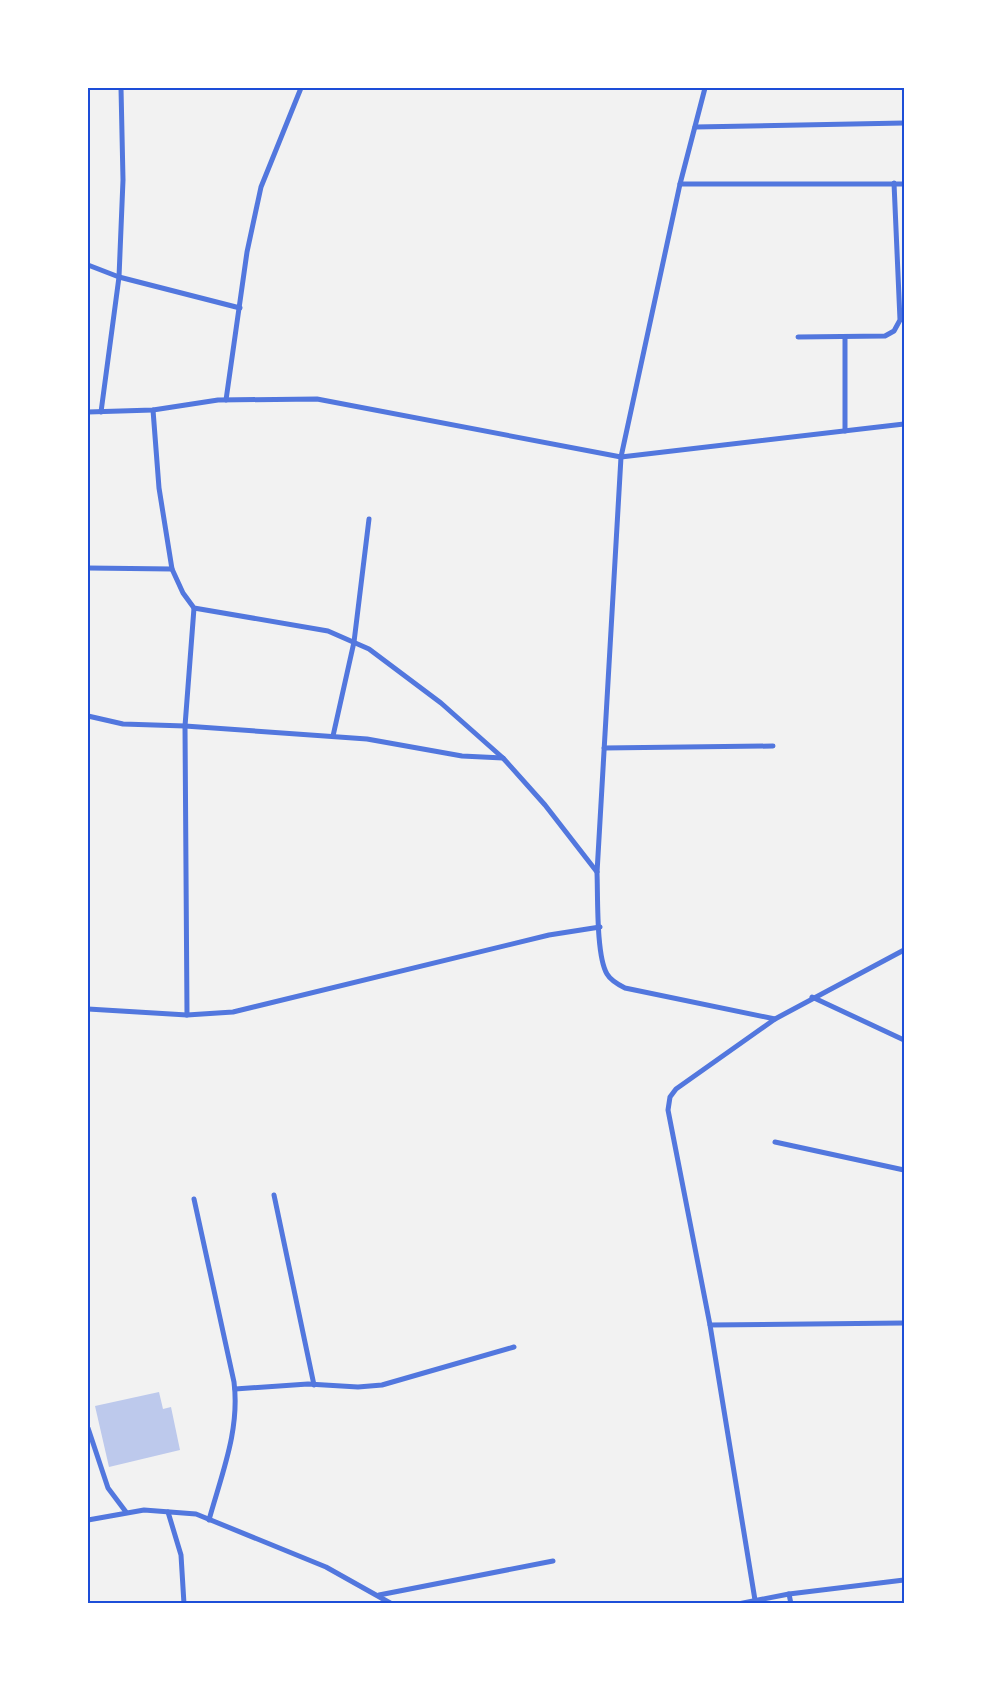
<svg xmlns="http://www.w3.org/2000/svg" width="992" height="1691" font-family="Roboto,sans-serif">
<rect width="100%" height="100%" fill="#f2f2f2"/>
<path fill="#bdc9ec" d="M159,1392L163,1409L171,1407L180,1450L109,1467L95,1406Z"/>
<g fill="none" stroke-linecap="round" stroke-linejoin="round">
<g stroke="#5277de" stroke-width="5">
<path d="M705,88L680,184L621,457L597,873C598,895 596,956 607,974C611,981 619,985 625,988L775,1019"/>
<path d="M695,127L904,123"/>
<path d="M680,184H904"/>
<path d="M88,265L119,277L240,308"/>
<path d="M798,337L885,336L894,331L900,320L894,183"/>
<path d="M845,338V431"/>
<path d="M226,400L247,252L261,187L301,88"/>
<path d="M153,410L159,488L172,569L183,593L194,608L328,631L369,649L441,703L503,758L545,805L597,872"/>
<path d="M88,412L153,410L218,400L317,399L621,457L904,424"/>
<path d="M101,412L119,277L123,180L121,88"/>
<path d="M88,568L172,569"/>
<path d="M88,716L123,724L185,726L367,739L462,756L503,758"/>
<path d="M333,736L354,642L369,519"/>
<path d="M604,748L773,746"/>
<path d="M812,997L904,1040"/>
<path d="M88,1009L187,1015L233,1012L549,935L600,927"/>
<path d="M187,1015L185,726L194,608"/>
<path d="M775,1142L904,1170"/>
<path d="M274,1195L314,1385"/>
<path d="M194,1199L234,1382C240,1430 222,1473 209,1520"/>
<path d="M710,1325L904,1323"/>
<path d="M235,1389L308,1384L358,1387L382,1385L514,1347"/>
<path d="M88,1428L108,1488L126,1512"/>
<path d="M168,1512L181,1555L184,1604"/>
<path d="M88,1520L144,1510L196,1514L326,1567L392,1604"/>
<path d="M789,1594L791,1604"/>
<path d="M379,1595L553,1561"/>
<path d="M755,1600L710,1325L668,1110L670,1097L676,1089L775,1019L904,950"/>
<path d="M738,1604L789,1594L904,1580"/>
</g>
</g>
<rect width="992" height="1691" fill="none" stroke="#ffffff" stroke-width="178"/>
<rect x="89" y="89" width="814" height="1513" fill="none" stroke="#1d4ed8" stroke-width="2"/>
</svg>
